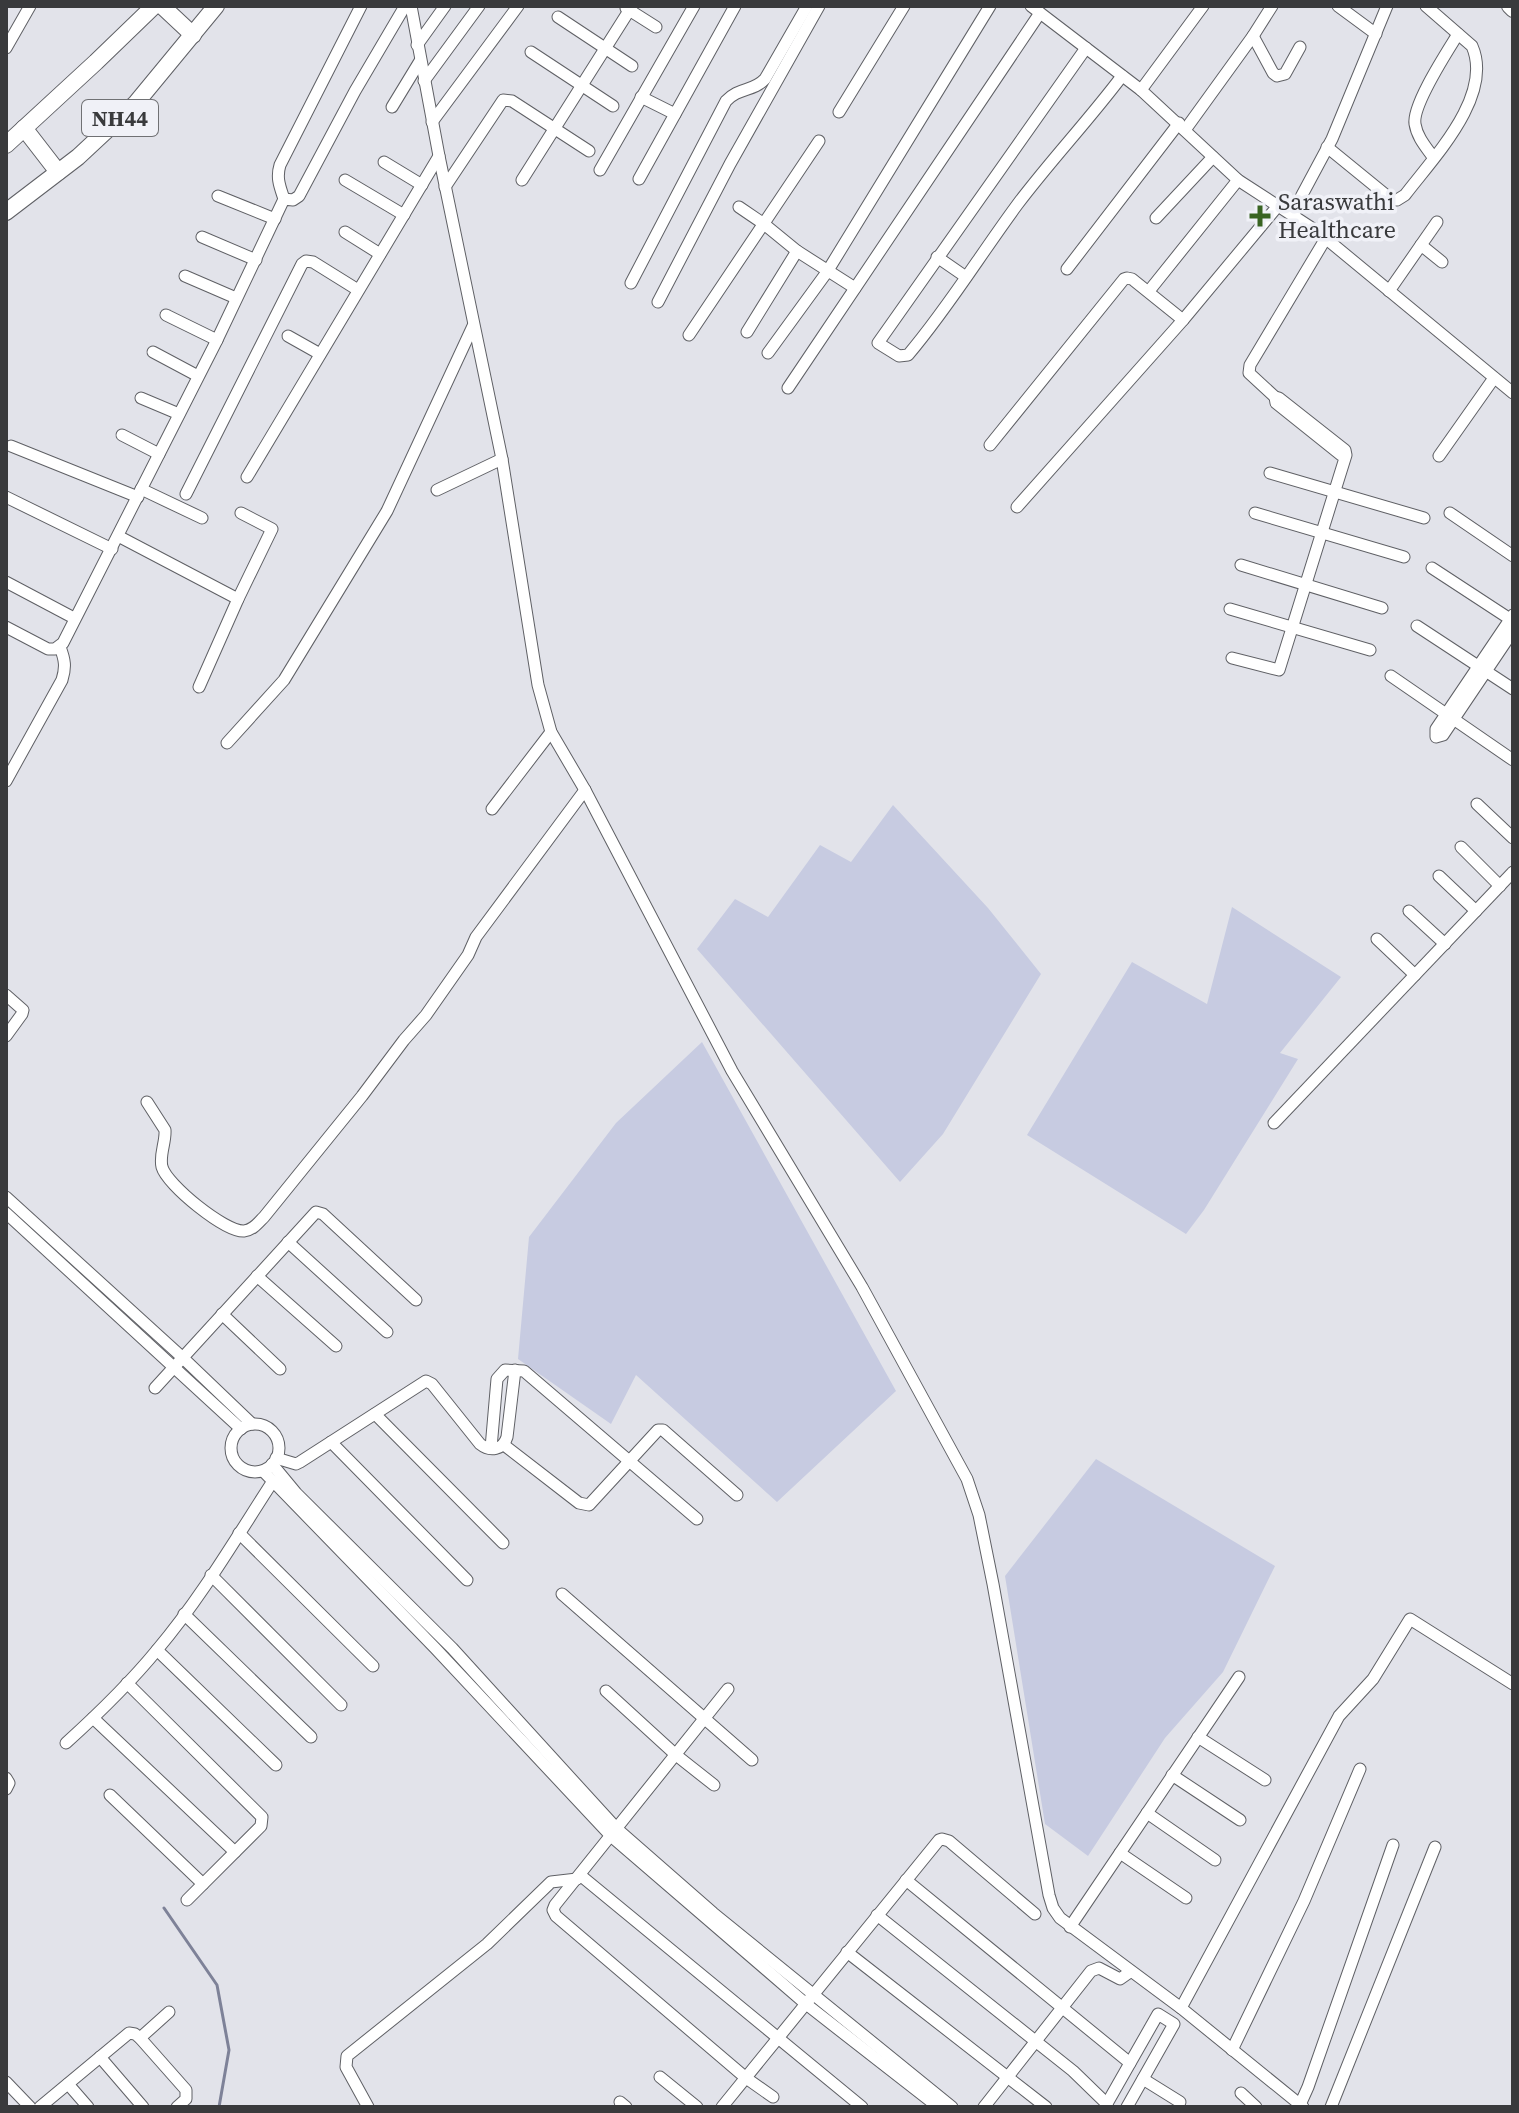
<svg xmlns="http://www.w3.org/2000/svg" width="1519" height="2113" font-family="'Source Serif 4',serif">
<rect width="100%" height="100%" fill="#e2e3ea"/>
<g fill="#c7cbe1">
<path d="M893,805L988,908L1041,974L943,1134L900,1182L697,949L735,899L768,917L820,845L851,862Z"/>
<path d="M1232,907L1341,977L1280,1053L1298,1059L1204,1210L1186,1234L1027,1135L1132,962L1207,1004Z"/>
<path d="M702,1042L896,1391L777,1502L636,1375L611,1424L518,1359L529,1237L616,1123Z"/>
<path d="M1096,1459L1275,1566L1223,1672L1165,1738L1088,1856L1045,1824L1005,1576Z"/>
</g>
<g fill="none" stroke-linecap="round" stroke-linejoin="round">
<path stroke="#7e8298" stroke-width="3" d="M164,1908L217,1985L229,2050L219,2107"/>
<g stroke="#5f6065" stroke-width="13">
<g id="minor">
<path d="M411,6L439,156L502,459L538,685L551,732L585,790L732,1071L862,1287L967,1479L979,1515L993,1584L1049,1895L1053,1908L1060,1918L1181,2008L1303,2107"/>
<path d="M1031,6L1141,90L1238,180L1318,232L1513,393"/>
<path d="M1338,6L1376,34"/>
<path d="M626,8L656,27"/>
<path d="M558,17L632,66"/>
<path d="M1253,36L1273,73L1277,76L1285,74L1300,47"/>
<path d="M417,45L445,6"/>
<path d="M6,48L30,6"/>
<path d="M1086,48L878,343L899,356L908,355C948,308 980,255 1017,205C1050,161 1089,120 1122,76"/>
<path d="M531,52L613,106"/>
<path d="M424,81L479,6"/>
<path d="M1141,90L1203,6"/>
<path d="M641,97L675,114"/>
<path d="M392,107L420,61"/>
<path d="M839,112L904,6"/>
<path d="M432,122L518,6"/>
<path d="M1185,130L1253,36L1272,6"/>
<path d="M1327,147L1392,200H1397L1405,195C1433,158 1494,96 1472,46L1426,6"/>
<path d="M1433,157C1426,147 1417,137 1415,124C1412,105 1447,52 1458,34"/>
<path d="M384,162L422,185"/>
<path d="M600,170L694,6"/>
<path d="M639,179L735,6"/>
<path d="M345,180L404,215"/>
<path d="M522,180L632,6"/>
<path d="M445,187L503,100L512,101L589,151"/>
<path d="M218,196L275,219"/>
<path d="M284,199C280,187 276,178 280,165L361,6"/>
<path d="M739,207L764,224L797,251L855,288"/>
<path d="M1293,216L1302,195L1332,139L1387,6"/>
<path d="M1156,218L1213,157"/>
<path d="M345,232L380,254"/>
<path d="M202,237L256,260"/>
<path d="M1421,245L1437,222"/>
<path d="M937,257L966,277"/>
<path d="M1067,269L1179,123"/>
<path d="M185,276L236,298"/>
<path d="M631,283L726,101C739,87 753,92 765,79L807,6"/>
<path d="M1149,291L1238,180"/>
<path d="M1389,291L1421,245L1442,262"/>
<path d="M658,302L730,164L819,6"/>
<path d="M166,315L217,340"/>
<path d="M747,332L797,251"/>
<path d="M689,335L819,141"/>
<path d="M288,336L320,354"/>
<path d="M153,352L198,376"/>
<path d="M768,353L827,272L990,6"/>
<path d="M788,388L1040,13"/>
<path d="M1275,397L1249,373L1250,365L1326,238"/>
<path d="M141,398L179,414"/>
<path d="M122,435L159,454"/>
<path d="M990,445L1124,279L1127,278L1132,279L1183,320"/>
<path d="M11,446L138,497"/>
<path d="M1439,456L1494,378"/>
<path d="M1270,473L1424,518"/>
<path d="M247,477L439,156"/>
<path d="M141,489L202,518"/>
<path d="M437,490L502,459"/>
<path d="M186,494L302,264L306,261L313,262L358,290"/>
<path d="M6,497L112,549"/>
<path d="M1017,507L1183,320L1277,207"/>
<path d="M1255,513L1404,557"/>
<path d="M1450,513L1513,556"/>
<path d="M118,536L238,599L199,687"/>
<path d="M1241,565L1382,608"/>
<path d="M1432,568L1513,621"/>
<path d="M6,582L74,618"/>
<path d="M238,599L272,529L241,513"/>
<path d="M1230,609L1370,650"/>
<path d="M1513,615L1436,729V737L1443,735L1513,631"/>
<path d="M1417,626L1513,689"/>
<path d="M6,627L48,649H55L63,643L217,340L284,199L293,200L299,196L355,91L405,6"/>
<path d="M1232,658L1279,670L1346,455L1345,450L1279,398L1275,397L1276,403L1341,455H1346"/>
<path d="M1391,676L1513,760"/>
<path d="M227,743L284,680L387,511L473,326"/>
<path d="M6,781L62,680C66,667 65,660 60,647"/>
<path d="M1477,804L1513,838"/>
<path d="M492,809L551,732"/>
<path d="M1461,847L1500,886"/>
<path d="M1439,876L1476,911"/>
<path d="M1409,911L1445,944"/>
<path d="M1377,939L1415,975"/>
<path d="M6,995L23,1010L22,1014L6,1036"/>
<path d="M147,1102L165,1130C166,1142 159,1155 162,1167C167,1185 225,1232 244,1231C253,1230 258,1223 264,1217L362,1096L404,1040L426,1015L468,955L476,937L585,790"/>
<path d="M1274,1123L1513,872"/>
<path d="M6,1197L183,1358L252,1424"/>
<path d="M6,1213L241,1429"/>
<path d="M288,1242L387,1332"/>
<path d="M257,1276L336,1346"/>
<path d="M222,1314L280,1369"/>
<path d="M155,1388L316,1212L323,1214L416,1300"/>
<path d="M375,1414L503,1543"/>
<circle cx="255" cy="1448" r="24"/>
<path d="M331,1442L467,1580"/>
<path d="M504,1445L579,1503L589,1505L658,1430H663L737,1495"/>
<path d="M491,1448L497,1379L505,1370L524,1371L697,1519"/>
<path d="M276,1458L296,1464L300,1462L426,1381L432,1384L480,1444C490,1452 503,1450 507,1437L515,1370"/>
<path d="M272,1464L296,1493L452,1648L617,1829L713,1913L952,2107"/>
<path d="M263,1471L435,1648L611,1836L806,2004L938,2107"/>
<path d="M239,1533L373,1666"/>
<path d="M211,1575L341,1705"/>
<path d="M562,1594L752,1760"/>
<path d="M184,1614L311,1737"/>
<path d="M157,1650L276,1765"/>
<path d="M127,1683L262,1817L261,1826L187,1900"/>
<path d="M728,1689L555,1905L553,1910L556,1916L746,2078L773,2097"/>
<path d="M606,1691L676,1755L714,1785"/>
<path d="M93,1718L235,1852"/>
<path d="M1198,1737L1265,1780"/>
<path d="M66,1743C98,1714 130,1683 157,1650C201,1598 236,1538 273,1481"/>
<path d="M1172,1775L1240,1820"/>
<path d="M6,1778L9,1783L6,1789"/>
<path d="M110,1795L203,1884"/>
<path d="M1147,1813L1215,1860"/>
<path d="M1120,1853L1186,1898"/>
<path d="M580,1875L862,2107"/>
<path d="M906,1880L1130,2063"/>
<path d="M877,1915L1073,2071L1107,2104"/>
<path d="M1070,1927L1239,1677"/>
<path d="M847,1952L1046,2107"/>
<path d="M1181,2008L1339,1716L1373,1679L1410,1619L1513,1684"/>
<path d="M140,2038L169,2012"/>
<path d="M1232,2050L1304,1901L1360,1769"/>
<path d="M100,2057L143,2107"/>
<path d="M660,2077L697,2107"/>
<path d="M1143,2079L1180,2102"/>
<path d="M6,2082L30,2107"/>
<path d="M68,2084L88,2107"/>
<path d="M1241,2093L1256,2107"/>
<path d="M620,2102L626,2107"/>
<path d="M40,2107L129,2033L135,2034L140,2038L186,2090V2099L177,2107"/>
<path d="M368,2107L346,2067L347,2056L487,1944L551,1882L577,1879"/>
<path d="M722,2107L939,1840L942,1839L949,1841L1035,1914"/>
<path d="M984,2107L1091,1971L1099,1968L1120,1979L1130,1972"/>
<path d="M1105,2107L1158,2014L1174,2024L1127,2107"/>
<path d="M1299,2107L1308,2087L1393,1845"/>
<path d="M1331,2107L1435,1847"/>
</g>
</g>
<g stroke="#5f6065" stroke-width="16">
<path id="major" d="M1509,6L1513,10"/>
</g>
<g stroke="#5f6065" stroke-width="18">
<g id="highway">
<path d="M162,6L193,35"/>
<path d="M24,128L58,172"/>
<path d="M6,145L96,62L154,6"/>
<path d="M6,212L78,157L136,103L216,6"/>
</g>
</g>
<use href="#minor" stroke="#fff" stroke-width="11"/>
<use href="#major" stroke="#fff" stroke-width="14"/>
<use href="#highway" stroke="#fff" stroke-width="16"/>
</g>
<path fill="#396422" stroke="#f0f1f7" stroke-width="3" d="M1256 204h8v8h8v8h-8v8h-8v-8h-8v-8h8z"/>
<g text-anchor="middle" stroke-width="7" stroke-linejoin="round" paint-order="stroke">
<rect fill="#f0f1f7" stroke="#707174" stroke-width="2" x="82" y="100" width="76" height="36" rx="6"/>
<g font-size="22" font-weight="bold" fill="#393a3c">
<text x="120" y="126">NH44</text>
</g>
<g font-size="24" fill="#393a3c" stroke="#f0f1f7" text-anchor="start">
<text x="1278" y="210">Saraswathi<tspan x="1278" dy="28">Healthcare</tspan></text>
</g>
</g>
<rect width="1519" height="2113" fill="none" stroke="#393a3c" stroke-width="16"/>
</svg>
